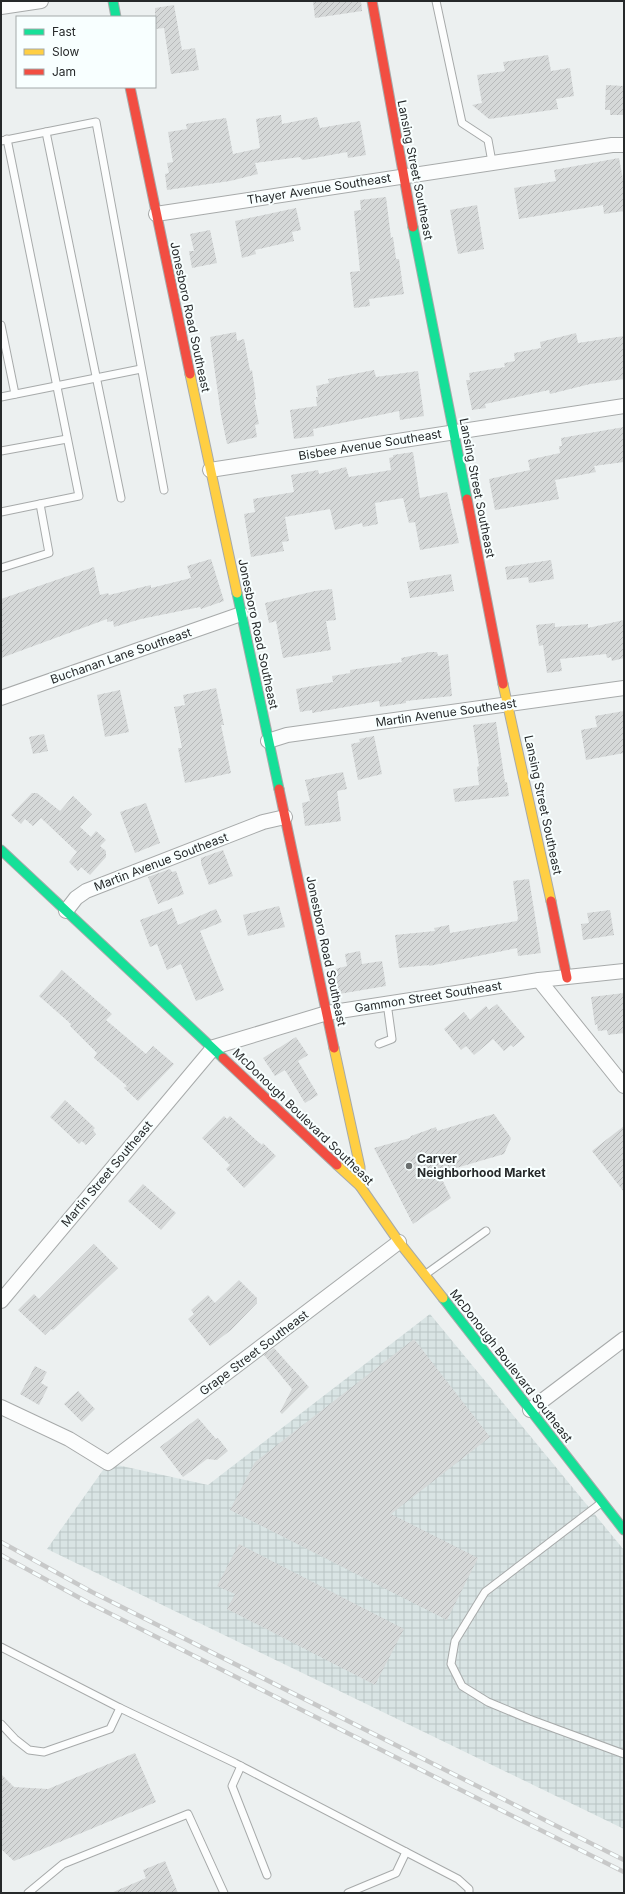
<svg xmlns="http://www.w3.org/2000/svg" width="625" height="1894" font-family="Inter,sans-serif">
<defs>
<pattern id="industrial-grid" width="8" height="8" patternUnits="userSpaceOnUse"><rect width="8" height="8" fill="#d9e4e4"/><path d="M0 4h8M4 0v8" fill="none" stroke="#bac4c4"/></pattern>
<pattern id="building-hatch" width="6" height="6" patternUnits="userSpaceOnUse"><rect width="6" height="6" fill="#d5d8d8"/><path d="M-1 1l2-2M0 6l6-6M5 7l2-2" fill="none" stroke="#b7b9ba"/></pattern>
</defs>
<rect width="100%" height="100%" fill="#ecf0f0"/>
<path fill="url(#industrial-grid)" d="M430,1314L624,1550V1829L47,1549L108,1463L208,1485Z"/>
<g fill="url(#building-hatch)">
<path d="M313,1H361L362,11L315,18Z"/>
<path d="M174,5L182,50L195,48L199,70L171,74L164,28L155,29V8Z"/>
<path d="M548,55L551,71L570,68L574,96L556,99L558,109L489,119L472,105L482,103L477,75L505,71L503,62Z"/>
<path d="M606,85L624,86V115H610V110H605Z"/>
<path d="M281,115L282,124L317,117L320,128L360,121L366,155L348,158L347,152L304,160L301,159L300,157L255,163L258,174L230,181L167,190L165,174L169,173L167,163L173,162L168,132L187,129L186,124L226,118L233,154L260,148L256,119Z"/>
<path d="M619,158L624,185V211L604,214L603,205L519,219L514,188L556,181L554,170Z"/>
<path d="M386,197L391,238L393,237L396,259H399L404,294L369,299L370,306L354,308L350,272L360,271L354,211L361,210L360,200Z"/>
<path d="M477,205L484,249L458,254L450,210Z"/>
<path d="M296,208L301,230L292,232L294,241L255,250L256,254L242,258L235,221Z"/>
<path d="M210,230L217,263L192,268L189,251H194L190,234Z"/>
<path d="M236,332L237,341L244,339L250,371L252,370L256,399L254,400L259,424L255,425L257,437L227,444L221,415L210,337Z"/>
<path d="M576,333L578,343L624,336V379L590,384L550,394L549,390L499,401L485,404L486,408L472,410L466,380H470L469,373L505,367L504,363L515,361L514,353L541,348L540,342Z"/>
<path d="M374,370L376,377L418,371L424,416L400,420L399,411L313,429L314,436L294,439L290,410L317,406L316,397H318L316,386L329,383L328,379Z"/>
<path d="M624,427V462L594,466L596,472L555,480L559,499L495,510L489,479L530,470L528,460L560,453L559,446H562L561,438Z"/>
<path d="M413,452L420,498L447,492L459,543L420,550L415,522L409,523L403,498L375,503L378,524L363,527L362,523L335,530L330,509L285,517L289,541L282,542L284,551L251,557L244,514L255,512L253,499L294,492L291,475L318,470L319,474L346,467L349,477L391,470L389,458L393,457V455Z"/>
<path d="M211,559L224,601L201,609L200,607L141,619L114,627L113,621L107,622V619L1,658V599L94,567L100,595L108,593L109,595L151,585V588L191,578L187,566Z"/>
<path d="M551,560L554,579L529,583L528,577L507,580L505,567Z"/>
<path d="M451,574L454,591L410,598L407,582Z"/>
<path d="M332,589L336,620L326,621L331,650L283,658L276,621L269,623L265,603L315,591Z"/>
<path d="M624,620V658L612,661L611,657L607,658L606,654L560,659L562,671L547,673L543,645L539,646L536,625L555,623V627L588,624V628Z"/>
<path d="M429,652H437L438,656L448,654L452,696L406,701V703L380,707L379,701L312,713V710L300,712L296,689L333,682L332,676L350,673V670L402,662L401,658Z"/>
<path d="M216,688L224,725H221L231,773L185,783L178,748H182L174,707L185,705L183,695Z"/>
<path d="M120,690L129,732L105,737L97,695Z"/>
<path d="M624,711V753L586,760L581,730L597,727L595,716Z"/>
<path d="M496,722L505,782H507L509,796L455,802L453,789L479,785L477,767L479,766L473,725Z"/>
<path d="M44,734L48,751L33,754L29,737Z"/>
<path d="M374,736L382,774L358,780L351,744L360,742L359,739Z"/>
<path d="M343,772L347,789L337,791L341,821L305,826L302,803L310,801L305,780Z"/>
<path d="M32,793H37L60,811L73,796L92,814L80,827L91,837L96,831L106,840L100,846L106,851V857L90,875L81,867L78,871L69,862L77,852L41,818L33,826L25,819L21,824L11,815Z"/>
<path d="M146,803L160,843L135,853L120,812Z"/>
<path d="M223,850L233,876L209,885L201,863V858Z"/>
<path d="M170,869L172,872L176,871L184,894L158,904L148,877Z"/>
<path d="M529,879L541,953L518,956L517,948L429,966V965L399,968L395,935L435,931L434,928L449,925L450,933L517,921L518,918L513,881Z"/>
<path d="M279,906L285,927L248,936L243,915Z"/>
<path d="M172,908L178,925L216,909L222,922L200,931L224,990L196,1001L181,964L167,970L157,944L150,947L140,920Z"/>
<path d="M610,910L614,935L583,940L581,924L589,923L587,913Z"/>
<path d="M360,951L362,964L382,961L386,986L339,994L335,969L347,966L345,954Z"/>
<path d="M62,970L112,1014L106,1020L146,1054L153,1046L174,1064L138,1101L124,1088L127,1086L94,1058L97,1053L70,1026L71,1024L39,996Z"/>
<path d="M624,993V1033L608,1035L607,1030L598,1031L597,1024L595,1025L591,997Z"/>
<path d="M497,1004L525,1037L513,1047L511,1045L504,1051L493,1039L474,1055L466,1046L461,1050L444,1029L464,1012L470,1020L486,1006L489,1010Z"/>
<path d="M296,1037L308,1055L298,1061L318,1095L305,1103L285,1070L275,1076L263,1058Z"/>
<path d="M65,1100L95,1128L93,1130L96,1134L86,1145L82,1141L79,1144L50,1117Z"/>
<path d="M494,1114L511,1138L504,1154L439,1173L451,1198L413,1224L374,1148L410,1138L411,1136L436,1127L437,1131Z"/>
<path d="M224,1116L227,1119L230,1116L256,1140L262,1145L263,1143L276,1156L244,1188L226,1169L230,1165L202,1138Z"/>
<path d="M624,1126V1192L592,1151Z"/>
<path d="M143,1184L176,1213L161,1230L128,1201Z"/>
<path d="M94,1244L118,1268L53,1330L51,1329L45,1335L18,1310L34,1294L39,1299Z"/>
<path d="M239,1280L257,1298V1303L231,1330L210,1346L188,1319L194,1314L191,1310L208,1295L215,1303Z"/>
<path d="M414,1339L490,1437L391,1514L478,1558L447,1620L230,1510L255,1462Z"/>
<path d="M274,1348L309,1387L282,1414L280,1412L292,1389L264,1355Z"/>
<path d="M35,1366L47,1372L41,1383L48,1387L39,1405L20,1394Z"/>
<path d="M78,1391L95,1409L82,1422L64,1404Z"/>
<path d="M198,1418L216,1439L218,1438L228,1451L217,1460L207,1459L183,1477L160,1447Z"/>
<path d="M239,1544L404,1629L375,1685L227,1609L235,1594L217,1586Z"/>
<path d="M135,1753L156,1802L14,1861L1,1849V1774L14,1787L48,1789Z"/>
<path d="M165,1861L178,1893H111L146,1878L143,1870Z"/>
</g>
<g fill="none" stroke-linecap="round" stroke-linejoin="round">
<g stroke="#a7aaaa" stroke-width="9">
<g id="lane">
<path d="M436,1L462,123L488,140L492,162"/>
<path d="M46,132L121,498"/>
<path d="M1,141L96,122L164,490"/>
<path d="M1,325L15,394"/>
<path d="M1,397L141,369"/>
<path d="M1,451L67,439"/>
<path d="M1,512L79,496L7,139"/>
<path d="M1,568L49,553L40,504"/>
<path d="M379,1044L392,1039L387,1003"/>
<path d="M426,1274L486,1231"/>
<path d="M601,1503L485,1592L455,1641L451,1664L462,1686L488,1702L529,1719L624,1754"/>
<path d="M1,1647L120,1708L235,1763L406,1852L396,1873L348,1893"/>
<path d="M1,1724L15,1739L29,1750L44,1752L110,1729L120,1708"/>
<path d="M241,1766L232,1786L267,1875"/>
<path d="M406,1852L458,1879L469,1889V1893"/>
<path d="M28,1893L63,1864L188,1814L224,1893"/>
</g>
</g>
<g stroke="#a7aaaa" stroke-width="16">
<g id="street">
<path d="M1,7L41,1"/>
<path d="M156,214L612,145H624"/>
<path d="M210,470L624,406"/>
<path d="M1,698L241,614"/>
<path d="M268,741L287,735L624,688"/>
<path d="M66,911L76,898L86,891L263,822L285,817"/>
<path d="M539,980L624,1086"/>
<path d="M1,1301L214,1047L327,1013L539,980L624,971"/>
<path d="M1,1407L69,1439L108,1463L399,1242"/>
<path d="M530,1410L624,1339"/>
</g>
</g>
<g stroke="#a7aaaa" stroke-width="11">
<g id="fast">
<path d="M113,1L116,17"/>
<path d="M413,227L467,499"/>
<path d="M237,593L279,789"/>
<path d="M1,850L223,1058"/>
<path d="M443,1298L624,1530"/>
</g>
</g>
<g stroke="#a7aaaa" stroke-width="11">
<g id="slow">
<path d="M190,374L237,593"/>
<path d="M503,684L551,901"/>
<path d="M334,1048L360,1167V1186"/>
<path d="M337,1165L360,1186L399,1242L443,1298"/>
</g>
</g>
<g stroke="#a7aaaa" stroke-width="11">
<g id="jam">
<path d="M372,1L413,227"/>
<path d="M130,87L190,374"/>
<path d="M467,499L503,684"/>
<path d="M279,789L334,1048"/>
<path d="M551,901L567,978"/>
<path d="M223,1058L337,1165"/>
</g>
</g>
<use href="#lane" stroke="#fcfdfd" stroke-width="7"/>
<use href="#street" stroke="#fcfdfd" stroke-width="14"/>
<use href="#fast" stroke="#16e098" stroke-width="9"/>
<use href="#slow" stroke="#ffcf43" stroke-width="9"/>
<use href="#jam" stroke="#f24e42" stroke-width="9"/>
<g stroke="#c8c9c9" stroke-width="4.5">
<g id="rail">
<path d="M1,1542L92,1592L624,1860"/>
<path d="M1,1555L89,1603L624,1872"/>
</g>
</g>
<use href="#rail" stroke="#f8ffff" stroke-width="3" stroke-dasharray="9" stroke-linecap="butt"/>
</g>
<circle fill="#6b6f6f" stroke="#f8ffff" stroke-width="1.5" cx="409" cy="1166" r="4"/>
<g text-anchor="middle" stroke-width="4" stroke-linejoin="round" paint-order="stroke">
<g font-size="12" fill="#26292a" stroke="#f8ffff">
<text transform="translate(415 170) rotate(79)" y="4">Lansing Street Southeast</text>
<text transform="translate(319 189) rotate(-9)" y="4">Thayer Avenue Southeast</text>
<text transform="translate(190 317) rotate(78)" y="4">Jonesboro Road Southeast</text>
<text transform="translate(370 445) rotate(-9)" y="4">Bisbee Avenue Southeast</text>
<text transform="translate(477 488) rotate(79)" y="4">Lansing Street Southeast</text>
<text transform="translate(258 634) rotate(78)" y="4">Jonesboro Road Southeast</text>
<text transform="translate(121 656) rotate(-19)" y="4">Buchanan Lane Southeast</text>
<text transform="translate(446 713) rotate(-8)" y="4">Martin Avenue Southeast</text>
<text transform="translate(543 805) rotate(78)" y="4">Lansing Street Southeast</text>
<text transform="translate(161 862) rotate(-21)" y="4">Martin Avenue Southeast</text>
<text transform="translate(326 951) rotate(78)" y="4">Jonesboro Road Southeast</text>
<text transform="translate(428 997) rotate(-9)" y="4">Gammon Street Southeast</text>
<text transform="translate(303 1117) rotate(44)" y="4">McDonough Boulevard Southeast</text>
<text transform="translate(107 1174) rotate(-50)" y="4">Martin Street Southeast</text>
<text transform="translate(254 1353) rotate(-37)" y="4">Grape Street Southeast</text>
<text transform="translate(511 1366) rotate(52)" y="4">McDonough Boulevard Southeast</text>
</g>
<g font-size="12" font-weight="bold" fill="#26292a" stroke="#f8ffff" text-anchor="start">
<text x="417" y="1163">Carver<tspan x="417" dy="14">Neighborhood Market</tspan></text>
</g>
</g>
<rect width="625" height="1894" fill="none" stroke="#26292a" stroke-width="4"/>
<rect x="16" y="16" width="140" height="72" fill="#f8ffff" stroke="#a4a9aa"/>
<rect x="24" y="29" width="20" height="6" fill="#16e098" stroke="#a4a9aa"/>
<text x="52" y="36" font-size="12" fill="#26292a">Fast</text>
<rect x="24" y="49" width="20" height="6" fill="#ffcf43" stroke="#a4a9aa"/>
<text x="52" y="56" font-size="12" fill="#26292a">Slow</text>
<rect x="24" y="69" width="20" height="6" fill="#f24e42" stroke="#a4a9aa"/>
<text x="52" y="76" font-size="12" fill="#26292a">Jam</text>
</svg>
